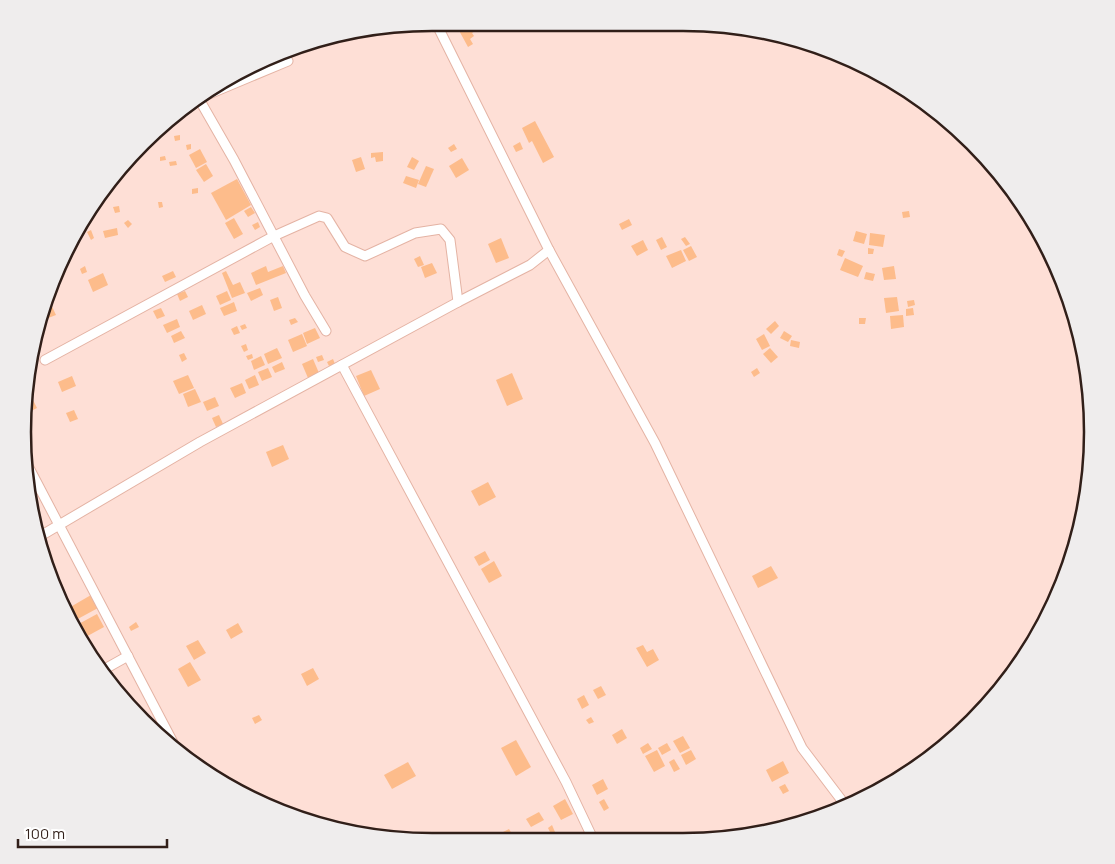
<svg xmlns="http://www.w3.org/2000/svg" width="1115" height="864" font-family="Manrope,sans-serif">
<rect width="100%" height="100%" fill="#fedfd6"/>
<g fill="#fdbc8b">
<path d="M460,23H470L475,31L472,33L474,36L470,39L473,44L468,47L456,25Z"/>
<path d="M230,76L232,81L226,85L223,80Z"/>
<path d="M535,121L554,157L543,163L532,141L529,143L522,128Z"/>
<path d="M180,135V140L175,141L174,136Z"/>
<path d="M520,142L523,149L516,152L513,146Z"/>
<path d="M191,144V149L187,150L186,145Z"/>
<path d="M454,144L457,149L451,152L448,148Z"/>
<path d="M139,146H141L142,155L136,156L135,152Z"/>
<path d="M200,149L207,162L196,168L189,155Z"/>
<path d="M383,152V161L376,162L375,157L371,158V153Z"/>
<path d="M165,156L166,160L160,161V157Z"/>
<path d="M361,157L365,169L356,172L352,160Z"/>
<path d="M412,157L419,161L414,170L407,167Z"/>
<path d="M462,158L469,170L456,178L449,166Z"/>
<path d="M176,161L177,165L170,166L169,162Z"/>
<path d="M206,164L213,176L204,182L196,170Z"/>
<path d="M426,166L434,169L426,187L418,184Z"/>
<path d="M406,176L419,180L416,188L403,183Z"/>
<path d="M237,179L251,205L226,220L211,193Z"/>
<path d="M198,188V193L192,194V189Z"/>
<path d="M158,202H162L163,207L159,208Z"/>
<path d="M119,206L120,212L115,213L113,207Z"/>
<path d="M251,207L255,213L248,217L244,211Z"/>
<path d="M909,211L910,217L903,218L902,212Z"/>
<path d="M234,218L243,234L234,239L225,223Z"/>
<path d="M629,219L632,225L622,230L619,224Z"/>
<path d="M128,220L132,224L128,228L124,223Z"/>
<path d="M258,222L260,227L255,230L252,225Z"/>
<path d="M117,228L118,235L105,238L103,231Z"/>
<path d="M91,230L94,238L91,240L87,232Z"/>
<path d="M856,231L867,234L864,244L853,241Z"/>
<path d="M870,233L885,235L883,247L869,245Z"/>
<path d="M662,237L667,247L661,250L656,240Z"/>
<path d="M685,237L690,244L686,246L681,239Z"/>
<path d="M501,238L509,258L496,263L488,244Z"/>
<path d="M643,240L648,250L637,256L631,246Z"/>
<path d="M691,246L697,257L689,261L683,250Z"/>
<path d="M868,248L874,249L873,254H868Z"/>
<path d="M839,249L845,251L842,257L837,255Z"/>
<path d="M681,250L686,261L672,268L666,256Z"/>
<path d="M420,256L424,265L418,267L414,259Z"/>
<path d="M845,258L863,266L858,277L840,270Z"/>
<path d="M432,263L437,273L425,278L421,267Z"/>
<path d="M85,266L87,272L82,274L80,269Z"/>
<path d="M266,266L268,272L283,266L286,273L256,285L251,273Z"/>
<path d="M894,266L896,279L884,280L882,268Z"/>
<path d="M173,271L176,277L165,282L162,276Z"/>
<path d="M226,271L233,285L240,282L245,293L232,298L222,273Z"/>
<path d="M866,272L875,274L873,281L864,279Z"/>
<path d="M103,273L108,285L93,292L88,280Z"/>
<path d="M260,288L263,295L251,301L247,293Z"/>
<path d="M185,291L188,297L180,301L177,294Z"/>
<path d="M227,291L231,300L220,305L216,296Z"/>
<path d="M278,297L282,308L274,311L270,300Z"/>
<path d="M897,297L899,311L886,313L884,298Z"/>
<path d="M48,298L56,315L43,320L41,315Z"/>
<path d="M914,300L915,305L908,307L907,301Z"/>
<path d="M234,302L237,311L224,316L220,308Z"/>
<path d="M202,305L206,314L193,320L189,311Z"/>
<path d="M161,308L165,316L157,319L153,311Z"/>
<path d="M913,308L914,315L906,316V309Z"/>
<path d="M903,315L904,327L891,329L890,316Z"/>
<path d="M295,318L298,322L291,325L289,320Z"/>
<path d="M859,318H866L865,324H859Z"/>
<path d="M177,319L180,327L167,333L163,325Z"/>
<path d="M775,321L779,326L771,334L766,329Z"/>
<path d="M245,324L247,328L242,330L240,326Z"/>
<path d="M237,326L240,333L234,335L231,329Z"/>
<path d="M315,328L320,338L307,344L303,333Z"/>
<path d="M181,331L185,338L174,343L171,336Z"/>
<path d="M784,331L792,336L788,342L780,338Z"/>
<path d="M302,334L307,346L293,352L288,340Z"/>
<path d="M764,334L770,346L762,350L756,339Z"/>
<path d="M791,340L800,342L799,348L790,346Z"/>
<path d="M246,344L248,350L244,352L241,346Z"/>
<path d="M277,348L282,358L268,364L264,354Z"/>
<path d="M770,348L778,357L771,363L763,354Z"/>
<path d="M184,353L187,359L182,362L179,355Z"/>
<path d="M252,354L253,358L248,360L246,356Z"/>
<path d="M322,355L324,360L318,362L316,357Z"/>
<path d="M261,356L265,365L254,370L251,361Z"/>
<path d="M313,359L319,373L308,378L302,364Z"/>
<path d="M333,359L335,364L329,366L327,362Z"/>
<path d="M282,362L285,369L275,373L272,367Z"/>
<path d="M268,368L272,377L262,381L258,372Z"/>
<path d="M757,368L760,373L754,377L751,372Z"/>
<path d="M371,370L380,389L364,396L356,376Z"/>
<path d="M512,373L523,399L507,406L496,380Z"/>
<path d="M188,375L194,388L179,394L173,381Z"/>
<path d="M255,375L259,385L249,389L245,380Z"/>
<path d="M72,376L76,386L62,392L58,382Z"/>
<path d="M242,383L246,393L235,398L230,388Z"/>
<path d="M195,389L201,402L188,407L183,394Z"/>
<path d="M215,397L219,406L207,411L203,402Z"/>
<path d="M32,398L37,408L25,414L27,400Z"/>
<path d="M74,410L78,419L70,422L66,413Z"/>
<path d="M219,415L223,424L216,427L212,418Z"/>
<path d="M283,445L289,459L272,467L266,452Z"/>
<path d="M488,482L496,497L479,506L471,491Z"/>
<path d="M485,551L490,560L479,566L474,557Z"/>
<path d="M494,561L502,576L489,583L481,569Z"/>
<path d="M771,566L778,578L758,588L752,576Z"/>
<path d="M91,595L98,608L74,621L67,609Z"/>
<path d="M97,614L104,627L82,639L75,626Z"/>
<path d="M136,622L139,627L131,631L129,627Z"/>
<path d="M238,623L243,632L231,639L226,630Z"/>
<path d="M198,640L206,653L194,660L186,646Z"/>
<path d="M643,645L647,652L653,649L659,660L647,667L636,648Z"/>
<path d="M190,662L201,680L188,687L178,669Z"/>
<path d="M313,668L319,679L307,686L301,674Z"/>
<path d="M601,686L606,695L598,699L593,690Z"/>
<path d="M584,695L589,705L582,709L577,699Z"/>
<path d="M259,715L262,720L255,724L252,718Z"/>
<path d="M591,717L594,722L589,724L586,720Z"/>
<path d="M622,729L627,738L617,744L612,735Z"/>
<path d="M683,736L690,748L680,753L673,741Z"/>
<path d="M516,740L531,767L516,776L501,748Z"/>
<path d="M648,743L652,749L643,754L640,748Z"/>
<path d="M667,743L671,750L662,755L658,748Z"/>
<path d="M657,750L665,766L654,772L645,756Z"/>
<path d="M691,750L696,759L686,765L681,755Z"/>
<path d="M674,759L680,769L674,772L669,762Z"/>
<path d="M783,761L789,773L772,782L766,770Z"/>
<path d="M408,762L416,776L392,789L384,775Z"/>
<path d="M603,779L608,789L597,795L592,785Z"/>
<path d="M785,784L789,791L783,794L779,787Z"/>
<path d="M565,799L573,814L561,820L553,806Z"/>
<path d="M604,799L609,808L604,811L599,802Z"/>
<path d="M539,812L544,820L531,827L526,819Z"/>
<path d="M552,825L555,832L551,834L548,828Z"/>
<path d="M509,829L515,839L510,841H501L497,835Z"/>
<path d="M540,833L545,841H536L533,837Z"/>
<path d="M653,835L657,841H642Z"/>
</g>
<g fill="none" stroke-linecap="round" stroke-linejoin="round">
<g stroke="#e4b3a4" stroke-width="11">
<g id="street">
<path d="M436,23L549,250L655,443L802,748L846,806"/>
<path d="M202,97L288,61"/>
<path d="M199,99L234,160L305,296L326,331"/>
<path d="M45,360L274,236L319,216L327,218L345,247L365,256L415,233L441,229L450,240L458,302"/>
<path d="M342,365L566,782L594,841"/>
<path d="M26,462L177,750"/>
<path d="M37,538L200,442L458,302L530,265L549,250"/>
<path d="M103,670L128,656"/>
</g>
</g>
<use href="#street" stroke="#fff" stroke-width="9"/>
</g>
<path d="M0 0H1115V864H0ZM432 31H683A401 401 0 0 1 1084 432V432A401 401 0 0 1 683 833H432A401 401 0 0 1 31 432V432A401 401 0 0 1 432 31Z" fill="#efeded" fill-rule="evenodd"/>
<path fill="none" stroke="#311f19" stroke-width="2.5" d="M432 31H683A401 401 0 0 1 1084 432V432A401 401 0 0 1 683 833H432A401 401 0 0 1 31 432V432A401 401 0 0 1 432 31Z"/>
<path d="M18 839v8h149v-8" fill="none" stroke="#311f19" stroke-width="2.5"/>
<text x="25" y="839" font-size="15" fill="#311f19" stroke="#ffffff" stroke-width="4" paint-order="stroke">100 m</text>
</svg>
